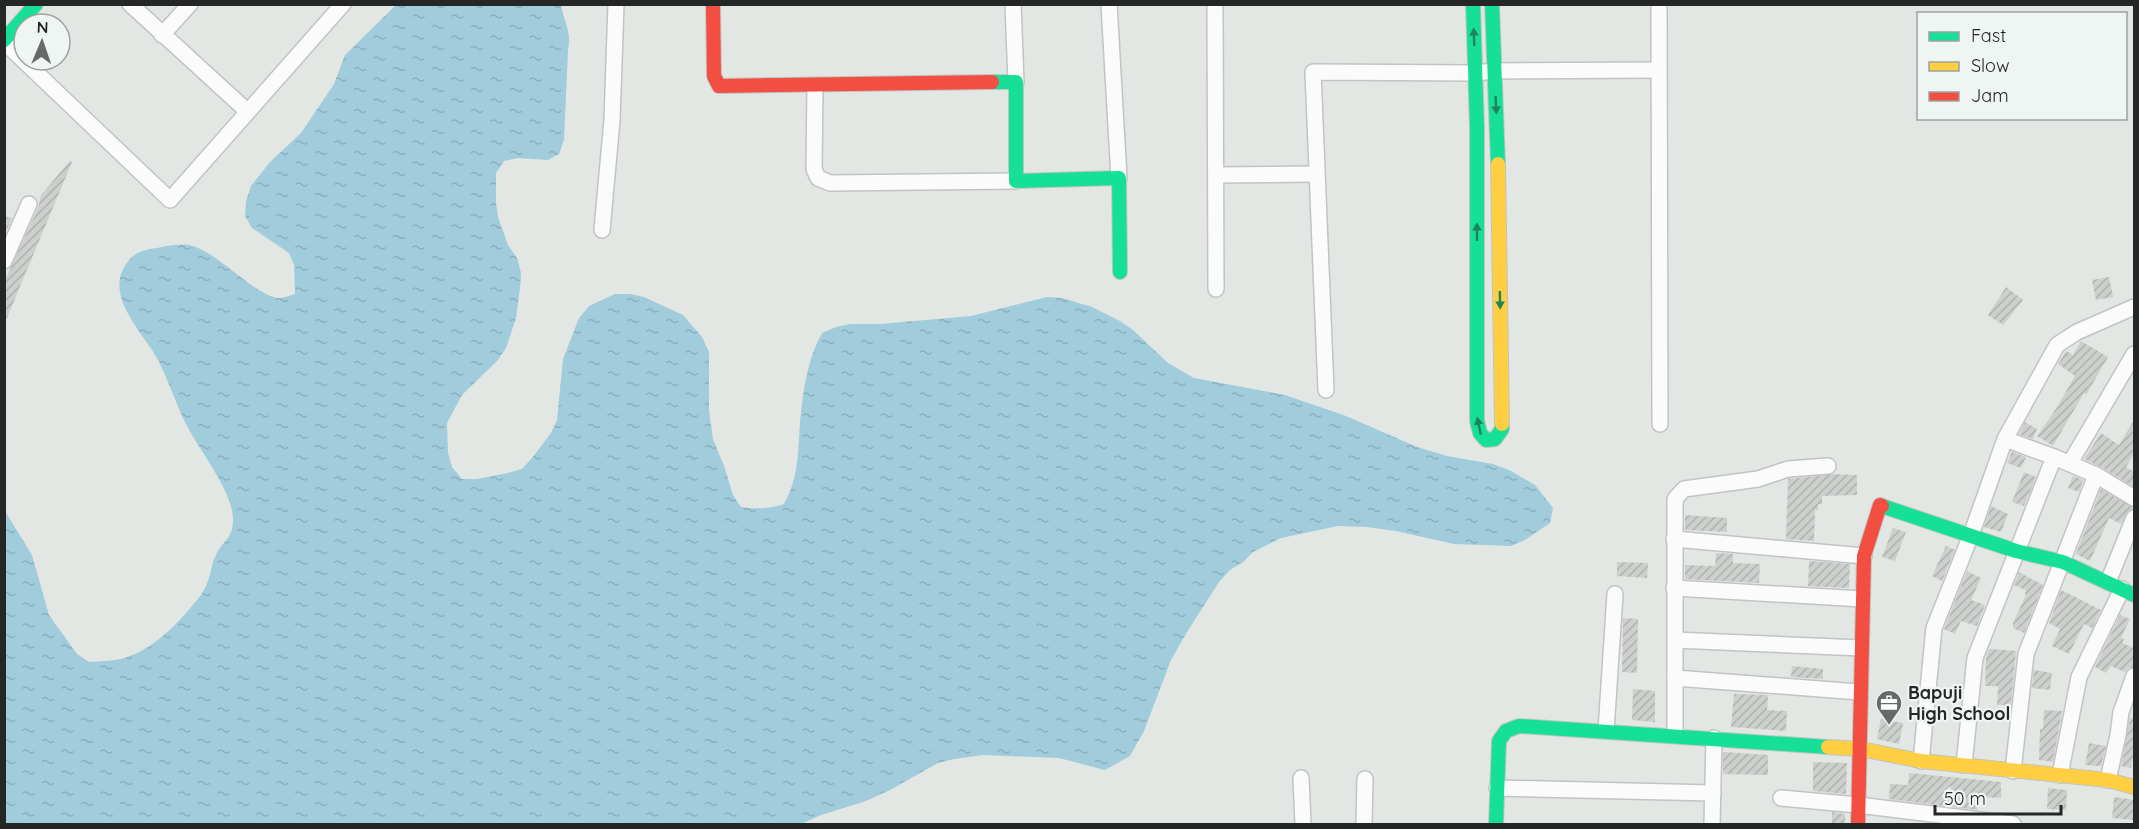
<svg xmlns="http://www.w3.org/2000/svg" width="2139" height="829" font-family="Quicksand,sans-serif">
<defs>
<pattern id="water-ripples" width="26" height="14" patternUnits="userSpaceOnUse" patternTransform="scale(1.5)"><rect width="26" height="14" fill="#a0ccdc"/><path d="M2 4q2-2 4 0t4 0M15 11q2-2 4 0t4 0" fill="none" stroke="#8aafbd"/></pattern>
<pattern id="building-hatch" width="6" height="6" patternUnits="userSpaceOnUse" patternTransform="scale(1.5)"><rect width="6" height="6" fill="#cdcfcd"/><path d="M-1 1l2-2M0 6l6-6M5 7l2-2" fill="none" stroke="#b0b2b0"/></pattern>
</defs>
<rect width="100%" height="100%" fill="#e2e7e4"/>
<path fill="url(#water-ripples)" d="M397,4L561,5C564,22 572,32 568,50L564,140L559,154L548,160L518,158L504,161L496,173V203L498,217L508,245L517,258L521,273L520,288L516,318L506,348L497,361L462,395L447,423L448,453L452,467L462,479H477L508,473L522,469L532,458L551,433L557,420L563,359L579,318L589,306L615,294H630L644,297L683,315L702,337L709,352V411L713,439L724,466L733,495L741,507C756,509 769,509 784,504C802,473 797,438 802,404C805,379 810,355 822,333L836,327L850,324H880L971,316L1047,297L1062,298L1092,307L1120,321L1133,330L1168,363L1194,378L1285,395L1346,416L1417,447L1447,456L1493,464L1509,470L1535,485L1553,508L1550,523L1525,540L1511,546L1454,544L1396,531L1367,527L1338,526L1281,538L1253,552L1243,562L1230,570L1219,582L1187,632L1171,660L1144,731L1130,756L1105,770L1059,758L983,755L954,759L938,763L890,790L866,801L821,815L801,824H5V511L32,555L49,615L77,654L89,662C99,661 110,661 120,659C148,653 175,627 192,606C198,599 204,592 207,583C211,575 211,565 215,557C222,540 234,540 233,517C231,489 199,450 186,424C176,404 169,382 159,362C144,332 97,292 132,257C139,250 152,249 162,247C172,245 183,243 193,246C220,254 259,300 282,298C286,297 291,295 295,294L294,265L289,253L252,228L245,216L246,201L251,186L270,162L301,133L334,84L345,55Z"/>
<g fill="url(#building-hatch)">
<path d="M70,161L72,162L4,325V282L38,208L41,195Z"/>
<path d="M4,216L12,218L5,234H4Z"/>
<path d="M2109,277L2113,297L2096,300L2092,280Z"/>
<path d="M2006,287L2023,300L2003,325L1988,315Z"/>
<path d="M2081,341L2108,357L2086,395L2084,393L2053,446L2037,436L2054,412L2075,376L2058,364L2066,351L2073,355Z"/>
<path d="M2134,420V453L2126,467L2134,472V487L2101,467L2084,459L2101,433L2119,445Z"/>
<path d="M2025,422L2037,429L2033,439L2019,434Z"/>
<path d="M2012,452L2026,457L2021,468L2007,463Z"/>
<path d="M2024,472L2036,477L2024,506L2012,502Z"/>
<path d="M1833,474L1857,475V495L1822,496V504H1818V510H1815L1814,541L1786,539L1788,479Z"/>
<path d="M2073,476L2083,480L2079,492L2068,488Z"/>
<path d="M2101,489L2134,508L2128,511L2121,524L2109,518L2090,561L2076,554Z"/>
<path d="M1991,506L2008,514L2001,532L1984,527Z"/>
<path d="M1685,515L1727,518V532L1685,530Z"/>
<path d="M1893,528L1906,532L1895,561L1882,557Z"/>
<path d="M1946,546L1955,550L1942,581L1932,576Z"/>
<path d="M1716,553L1733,554V563L1760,564L1759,583L1685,579V565L1715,566Z"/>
<path d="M1809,561L1850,564L1849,588L1808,586Z"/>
<path d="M1617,562L1648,563L1647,578L1617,576Z"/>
<path d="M1967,571L1981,578L1971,600L1985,605L1977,626L1961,621L1955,634L1944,629Z"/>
<path d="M2019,572L2043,585L2024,633L2013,628V623L2026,595L2025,594L2026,590L2014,585Z"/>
<path d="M2061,590L2101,610L2092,628L2084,624L2069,654L2052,646L2060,629L2049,623Z"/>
<path d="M2120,615L2130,619L2121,638L2124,639L2122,643L2134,648V667L2128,668L2125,672L2111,666L2106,673L2095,667Z"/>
<path d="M1623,618L1638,619L1637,673L1622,672Z"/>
<path d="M1989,649L2016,651L2011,705H1997L1998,686H1985L1986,658Z"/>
<path d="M1792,666L1823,669V679L1791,677Z"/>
<path d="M2034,670L2052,673L2050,690L2032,688Z"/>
<path d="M1633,689L1655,691V722L1632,720Z"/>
<path d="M1734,694L1768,695L1767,710L1787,711L1786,731L1731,727Z"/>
<path d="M2044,710L2062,711L2053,762L2039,760L2040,729H2043Z"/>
<path d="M2130,718L2134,719V758L2133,757L2131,768L2121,766Z"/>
<path d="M1881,719L1903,723L1899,744L1877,739Z"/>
<path d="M2089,743L2106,746L2101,766L2085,765Z"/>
<path d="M1723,752L1768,755V775L1723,774Z"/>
<path d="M1813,762L1847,763L1846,794L1813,791Z"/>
<path d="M1909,773L2001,782V798L1978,797L1977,810L1889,799L1890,784L1908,785Z"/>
<path d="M2048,788L2067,790L2066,810L2047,809Z"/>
<path d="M2114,797L2134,800L2133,820L2112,818Z"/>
<path d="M1832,812L1845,814V825H1832Z"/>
</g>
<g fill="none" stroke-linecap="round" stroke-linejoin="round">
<g stroke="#c1c4c2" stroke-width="18">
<g id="street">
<path d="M130,4L247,111"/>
<path d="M1013,4L1016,82"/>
<path d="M1109,4L1119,178"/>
<path d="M1215,4L1216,289"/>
<path d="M1659,4L1660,424"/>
<path d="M162,35L190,4"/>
<path d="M4,42L170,200L343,4"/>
<path d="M815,86L814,169L818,178L830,183L1016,181"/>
<path d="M1216,175L1317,174"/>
<path d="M602,230L612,120L616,4"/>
<path d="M4,261L29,204"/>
<path d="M1326,390L1313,72L1475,73L1494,71L1659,70"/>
<path d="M2005,439L2054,457L2096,475L2134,498"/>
<path d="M2070,463L2134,354"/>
<path d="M1674,539L1864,556"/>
<path d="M2108,582L2134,518"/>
<path d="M1674,588L1862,599"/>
<path d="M1675,640L1861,648"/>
<path d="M1675,678L1859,692"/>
<path d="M1606,731L1615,594"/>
<path d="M1675,735V499L1684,489L1758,479L1788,469L1828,466"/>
<path d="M1921,761L1934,628L1971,535L2005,439L2057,345L2077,332L2134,307"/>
<path d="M1964,765L1975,658L2054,457"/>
<path d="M2013,771L2026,654L2096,475"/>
<path d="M2060,775L2079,677L2122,589"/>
<path d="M1301,778L1303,824"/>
<path d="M2108,780L2118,735L2121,712L2134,676"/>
<path d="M1497,788L1713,793"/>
<path d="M1781,798L1858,805L2013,824"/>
<path d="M1364,824L1365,779"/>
<path d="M1712,824L1714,738"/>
</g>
</g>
<g stroke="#c1c4c2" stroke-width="16">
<g id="fast">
<path d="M1473,4L1477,128V421L1480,433L1486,440L1495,439L1502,429V424"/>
<path d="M1492,4L1498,164"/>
<path d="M4,40L36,4"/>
<path d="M992,82H1016V181L1119,178L1120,272"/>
<path d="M1882,506L2016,551L2063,562L2134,595"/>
<path d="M1496,824L1499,741L1506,731L1519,726L1828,747"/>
</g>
</g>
<g stroke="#c1c4c2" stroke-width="16">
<g id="slow">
<path d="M1498,164L1502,424"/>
<path d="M1828,747L1861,749L1921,761L2108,780L2134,787"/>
</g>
</g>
<g stroke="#c1c4c2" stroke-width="16">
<g id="jam">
<path d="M713,4L714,76L719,86L992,82"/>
<path d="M1858,824L1864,556L1880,505L1882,506"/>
</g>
</g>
<use href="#street" stroke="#fbfbfb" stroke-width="15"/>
<use href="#fast" stroke="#16e098" stroke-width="14"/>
<use href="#slow" stroke="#ffcf43" stroke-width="14"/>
<use href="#jam" stroke="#f24e42" stroke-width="14"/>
</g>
<defs><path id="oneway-solid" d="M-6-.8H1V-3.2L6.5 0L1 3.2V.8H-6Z" transform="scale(1.5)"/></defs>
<g fill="#1d845e">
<use href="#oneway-solid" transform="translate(1474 37) rotate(-92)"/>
<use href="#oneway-solid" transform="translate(1496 105) rotate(87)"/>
<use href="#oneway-solid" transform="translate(1477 232) rotate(-90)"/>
<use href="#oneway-solid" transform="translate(1500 300) rotate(89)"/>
<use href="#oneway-solid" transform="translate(1479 426) rotate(-102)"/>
</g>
<defs>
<g id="office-pin" transform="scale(1.35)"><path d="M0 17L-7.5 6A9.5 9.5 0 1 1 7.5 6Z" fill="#666a68" stroke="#eef5f2"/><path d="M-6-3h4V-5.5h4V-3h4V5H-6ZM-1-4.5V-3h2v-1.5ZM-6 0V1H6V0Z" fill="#fff"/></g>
</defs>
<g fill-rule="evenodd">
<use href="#office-pin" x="1889" y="703"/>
</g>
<g text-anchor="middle" stroke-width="4.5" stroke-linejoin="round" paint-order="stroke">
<g font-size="18" font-weight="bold" fill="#242725" stroke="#eef5f2" text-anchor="start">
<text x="1908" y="699">Bapuji<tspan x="1908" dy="21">High School</tspan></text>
</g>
</g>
<rect width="2139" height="829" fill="none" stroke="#242725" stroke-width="12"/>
<rect x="1917" y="12" width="210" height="108" fill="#eef5f2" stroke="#9da3a0" stroke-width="1.5"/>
<rect x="1929" y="32" width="30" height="9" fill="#16e098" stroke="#9da3a0" stroke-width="1.5"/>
<text x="1971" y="42" font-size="18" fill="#242725">Fast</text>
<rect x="1929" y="62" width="30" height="9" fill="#ffcf43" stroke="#9da3a0" stroke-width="1.5"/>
<text x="1971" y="72" font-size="18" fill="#242725">Slow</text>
<rect x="1929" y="92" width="30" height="9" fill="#f24e42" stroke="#9da3a0" stroke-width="1.5"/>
<text x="1971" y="102" font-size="18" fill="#242725">Jam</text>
<g transform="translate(42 42) rotate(2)"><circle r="28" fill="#eef5f2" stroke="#9da3a0" stroke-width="1.5"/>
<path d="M0-4.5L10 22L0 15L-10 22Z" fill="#666a68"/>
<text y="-9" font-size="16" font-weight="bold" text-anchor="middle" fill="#242725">N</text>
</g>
<path d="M1935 805v9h126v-9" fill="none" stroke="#242725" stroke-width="3"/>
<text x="1944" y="805" font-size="18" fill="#242725" stroke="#eef5f2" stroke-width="4.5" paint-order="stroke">50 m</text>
</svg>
